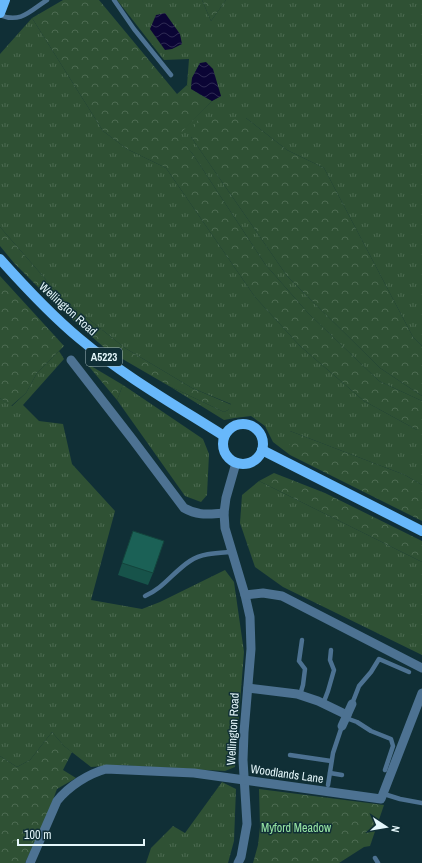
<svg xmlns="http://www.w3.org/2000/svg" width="422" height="863" font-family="'Archivo Narrow',sans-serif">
<defs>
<pattern id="grass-tufts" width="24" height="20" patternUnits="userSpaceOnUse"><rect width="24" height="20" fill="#2f5134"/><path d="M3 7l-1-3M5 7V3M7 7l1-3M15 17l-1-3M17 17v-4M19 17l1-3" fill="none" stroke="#4d6b52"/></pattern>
<pattern id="forest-crowns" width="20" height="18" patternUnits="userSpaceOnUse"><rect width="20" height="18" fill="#2f5134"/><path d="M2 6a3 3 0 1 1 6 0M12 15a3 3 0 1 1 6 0" fill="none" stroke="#4d6b52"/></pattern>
<pattern id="water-waves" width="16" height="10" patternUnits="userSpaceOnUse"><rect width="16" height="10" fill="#0b0535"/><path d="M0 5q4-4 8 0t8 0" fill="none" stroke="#2e2a53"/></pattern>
</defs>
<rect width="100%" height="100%" fill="#102f36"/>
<g fill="url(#grass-tufts)">
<path d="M117,0H202L211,21L226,0H422V346L413,337L324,168L287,150L246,118L191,137L287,276L380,368L422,396V401L379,381L308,313L265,264L192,153L177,136L212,101L221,96L200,63L192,78L191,89L187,85L189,59L164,60Z"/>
<path d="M32,18L103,131L127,149L166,168L255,297L300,346L364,401L417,430H422V485L405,475L290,431V455L273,442L265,426L251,416L235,418L224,420L169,386L224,412L228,410L231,404L192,388L125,348L62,298L0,227V54Z"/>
<path d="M59,351L64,359L23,405L39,421L63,424L72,464L115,511L91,600L142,609L160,602L225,570L234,582L244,652L235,767L225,771L117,765L91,767L64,746L52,732L30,760L17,767L0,756V398L12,406L26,393L37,373Z"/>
<path d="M123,385L203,439L209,454L207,495L201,502L185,496L117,400Z"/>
<path d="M259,481L422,562V655L283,587L255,567L240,523L242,495Z"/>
<path d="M222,782L236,789L234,841L228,863H146L151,848L173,826L185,833Z"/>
</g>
<g fill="url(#forest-crowns)">
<path d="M63,0H99L177,94L187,85L199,94L212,101L178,136L192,153L265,264L308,313L379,381L422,401V430H417L364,401L300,346L255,297L166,168L127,149L103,131L32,18Z"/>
<path d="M202,0H226L211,21Z"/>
<path d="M246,118L287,150L324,168L413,337L422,346V396L380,368L287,276L191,137L198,119Z"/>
<path d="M0,227L62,298L125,348L192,388L232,405L228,410L224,412L169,386L107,350L58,307L14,263L0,246Z"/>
<path d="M0,276L64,346L37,373L26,393L11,406L0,398Z"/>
<path d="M86,363L123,385L117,400Z"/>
<path d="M290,431L405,475L422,485V521L290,455Z"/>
<path d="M274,473L325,493L422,541V562L259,481Z"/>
<path d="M52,732L64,746L72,752L63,770L76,778L57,789L48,813L25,863H0V756L17,767L30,760Z"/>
<path d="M259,789L384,805L370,846L364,847L339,863H253L258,845L260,827Z"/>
</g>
<g fill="url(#water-waves)">
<path d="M165,13L180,34L182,44L172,49L165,50L150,29L156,15Z"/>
<path d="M206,62L213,69L221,96L212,101L191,89L192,78L200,63Z"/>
</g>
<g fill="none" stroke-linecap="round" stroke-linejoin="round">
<g stroke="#4d7292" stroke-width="4.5">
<path d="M114,0L134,29L171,75"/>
<path d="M0,15C21,24 31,10 47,0"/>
<path d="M145,596C164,588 173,572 190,561C202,553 218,553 232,552"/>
<path d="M300,695L303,685L305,669L299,661L302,640"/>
<path d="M323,704L328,691L334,670L330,660L331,650"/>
<path d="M352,704L359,686L371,672L379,659L409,672"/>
<path d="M346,718L357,722L371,731L391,739L393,746L385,770"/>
<path d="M290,755L331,761"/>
<path d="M330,773L342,775"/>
<path d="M328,785L333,753L342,726"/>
<path d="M384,794L400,799L422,803"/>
<path d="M375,858L378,863"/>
</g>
<g stroke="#4d7292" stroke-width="9">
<path d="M71,360L133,440L184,508C198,516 208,514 224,513"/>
<path d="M236,463L226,498L224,513L225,528L245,595L250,617L251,649L244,732L243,760L247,824L241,857L238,863"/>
<path d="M245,595L263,593L282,596L422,668"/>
<path d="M248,688L297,694L318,701L347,715"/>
<path d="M342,726L352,704"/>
<path d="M30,863L57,801C69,786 88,774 106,769L194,773L381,799L422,693"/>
</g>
<g stroke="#68b8fb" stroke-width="10">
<path d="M0,13L5,0"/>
<path d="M0,259C25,287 51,315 80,339C124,376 175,405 224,436"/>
<circle cx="243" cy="444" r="20"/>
<path d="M262,450L422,531"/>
</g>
</g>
<path fill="#17534a" d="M133,531L153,573L148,585L118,575Z"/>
<path fill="#1b6156" stroke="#13443c" d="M133,531L164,541L153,573L122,563Z"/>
<g text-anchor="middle" stroke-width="3" stroke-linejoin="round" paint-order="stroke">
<rect fill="#102f36" stroke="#a5bbc0" stroke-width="1" x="86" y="348" width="36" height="18" rx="3"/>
<g font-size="11" font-weight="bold" fill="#e5f7fb">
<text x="104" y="361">A5223</text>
</g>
<g font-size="12" fill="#e5f7fb" stroke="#102f36">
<text transform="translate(68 309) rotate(42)" y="4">Wellington Road</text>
<text transform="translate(233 729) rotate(-87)" y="4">Wellington Road</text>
<text transform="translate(287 774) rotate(8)" y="4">Woodlands Lane</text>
</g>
<g font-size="12" fill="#97e4a3" stroke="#102f36">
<text x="296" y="832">Myford Meadow</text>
</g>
</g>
<g transform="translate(386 827) rotate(102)" stroke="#102f36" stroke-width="3" paint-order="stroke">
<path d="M0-3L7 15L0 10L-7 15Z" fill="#e5f7fb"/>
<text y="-6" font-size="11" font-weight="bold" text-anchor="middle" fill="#e5f7fb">N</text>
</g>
<path d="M18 839v6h126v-6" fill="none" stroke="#e5f7fb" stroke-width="2"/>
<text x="24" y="839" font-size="12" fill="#e5f7fb" stroke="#102f36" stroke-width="3" paint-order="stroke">100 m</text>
</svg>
